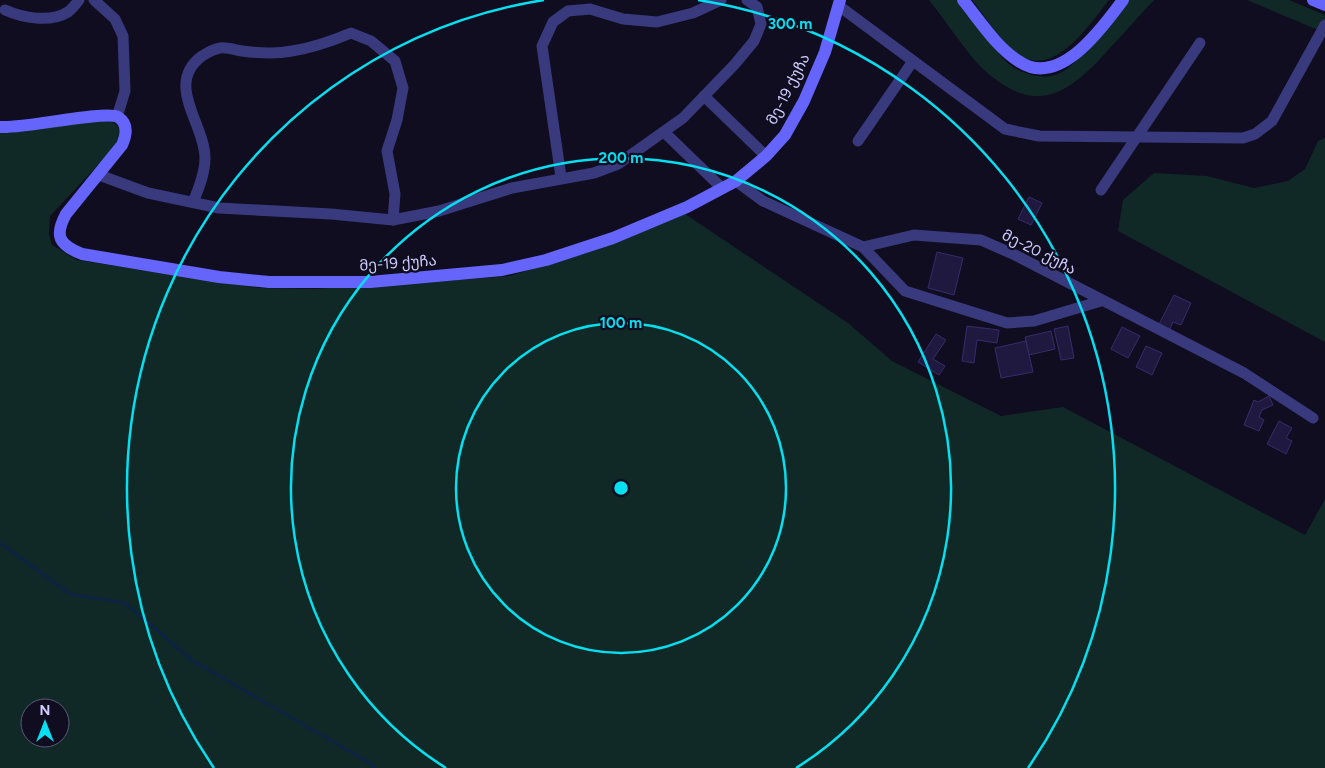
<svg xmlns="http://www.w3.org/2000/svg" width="1325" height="768" font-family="Figtree,'Noto Sans Georgian',sans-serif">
<rect width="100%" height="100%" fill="#0f0d1f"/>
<g fill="#102927" fill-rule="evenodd">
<path d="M929,0H957C972,18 994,51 1010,65C1021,74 1044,80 1058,74C1079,66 1112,19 1129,0H1154C1139,16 1125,32 1110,48C1069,94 1037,118 983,69C964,50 946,21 929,0Z"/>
<path d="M972,0H1109C1086,29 1048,88 1008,46C995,32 984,15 972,0Z"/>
<path d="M1247,0H1289L1325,15V33Z"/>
<path d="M108,120C125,126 119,138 112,150L50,216L49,234L52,245L77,260L260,288L315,289L445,281L509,276L596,250L685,214L848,323L892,361L1001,416L1063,407L1305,535L1325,499V768H0V132ZM30,708H60V738H30Z"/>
<path d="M1325,138V342L1118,231L1123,200L1154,173L1207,176L1254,188L1288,181L1305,169L1318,141Z"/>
</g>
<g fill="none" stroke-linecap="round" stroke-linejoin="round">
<path stroke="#0d2343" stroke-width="3" d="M0,543L70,594L125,603L193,661L365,760L375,768"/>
</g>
<g fill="#20193f" stroke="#362c6b">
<path d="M1029,197L1042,203L1031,225L1018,219Z"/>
<path d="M937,252L963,258L954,295L928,288Z"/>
<path d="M1174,295L1191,303L1181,325L1173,322L1169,331L1158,326Z"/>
<path d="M967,326L999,330L997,343L977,340L974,363L962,361Z"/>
<path d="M1068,326L1074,358L1061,360L1054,329Z"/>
<path d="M1122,327L1140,336L1128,358L1111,349Z"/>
<path d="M1051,331L1055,349L1029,355L1025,337Z"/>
<path d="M936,334L946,340L933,359L945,366L939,375L918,362Z"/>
<path d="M1026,341L1033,372L1001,378L995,348Z"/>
<path d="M1146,346L1162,353L1152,375L1136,367Z"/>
<path d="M1269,396L1273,405L1262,410L1259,417L1264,420L1259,431L1244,425L1254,400L1258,402Z"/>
<path d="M1279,421L1292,428L1286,438L1292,441L1286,454L1267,444Z"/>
</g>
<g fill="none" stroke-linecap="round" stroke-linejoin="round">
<g stroke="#39397d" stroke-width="11">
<path d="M94,0L115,19L123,36L125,91L117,117"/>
<path d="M839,6L1005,129L1039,136L1243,138L1255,134L1272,121L1325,25"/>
<path d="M5,10C23,18 50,23 68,12C72,9 76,4 79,0"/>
<path d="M704,96L766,156"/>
<path d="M664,132L722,188"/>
<path d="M858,141L913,61"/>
<path d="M99,175L148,193L219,208L331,214L393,220L439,211L512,188L594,173L618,164L683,118L735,64L754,41L761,24L757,7L747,0"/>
<path d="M561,177L542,46L553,22L568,11L590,9L623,19L657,22L693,13L721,0"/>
<path d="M736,181L763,201L863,247L914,235L981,240L1015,255L1244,373L1313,418"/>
<path d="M1101,190L1200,43"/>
<path d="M193,202C199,188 205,173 205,158C205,124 164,84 202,56C207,53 213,49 220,48C227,47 235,50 242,51C257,53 277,54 292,51C312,48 332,41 351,33L371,41L395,61L403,88L397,120L387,151L395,194L393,220"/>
<path d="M863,247L905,291L1007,323L1034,321L1101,301"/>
</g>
<g stroke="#6565fc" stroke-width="12">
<path d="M963,0C980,21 997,48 1020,62C1060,88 1103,27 1123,0"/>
<path d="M1313,0L1325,5"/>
<path d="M0,127C24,129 105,110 118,117C129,124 126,136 122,145L66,214C54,236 59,245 82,254L219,277L269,282H370L502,270L546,260L613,238L687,207L736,181L766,156L785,135L804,101L825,52L840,0"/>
</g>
</g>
<g fill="none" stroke="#05dff0" stroke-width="2.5">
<circle cx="621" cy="488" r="165"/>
<path d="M446 768A330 330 0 1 1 796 768"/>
<path d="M214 768A494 494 0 0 1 544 0M698 0A494 494 0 0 1 1028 768"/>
</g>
<g text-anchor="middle" stroke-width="4.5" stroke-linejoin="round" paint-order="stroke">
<g font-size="15" fill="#d0ccfe" stroke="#0f0d1f">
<text transform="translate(788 89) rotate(-63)" y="5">მე-19 ქუჩა</text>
<text transform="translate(1039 252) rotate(27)" y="5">მე-20 ქუჩა</text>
<text transform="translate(398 263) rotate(-4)" y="5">მე-19 ქუჩა</text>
</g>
</g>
<circle cx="621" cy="488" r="8" fill="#05dff0" stroke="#0f0d1f" stroke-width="2.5"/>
<g font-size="15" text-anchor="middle" font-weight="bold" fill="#05dff0" stroke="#0f0d1f" stroke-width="4.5" stroke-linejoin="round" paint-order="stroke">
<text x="790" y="29">300 m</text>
<text x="621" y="163">200 m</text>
<text x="621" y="328">100 m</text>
</g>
<g transform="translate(45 723)"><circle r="24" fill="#0f0d1f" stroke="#5c5978"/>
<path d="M0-4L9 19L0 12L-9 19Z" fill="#05dff0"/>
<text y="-8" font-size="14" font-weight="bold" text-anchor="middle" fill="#d0ccfe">N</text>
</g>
</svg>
